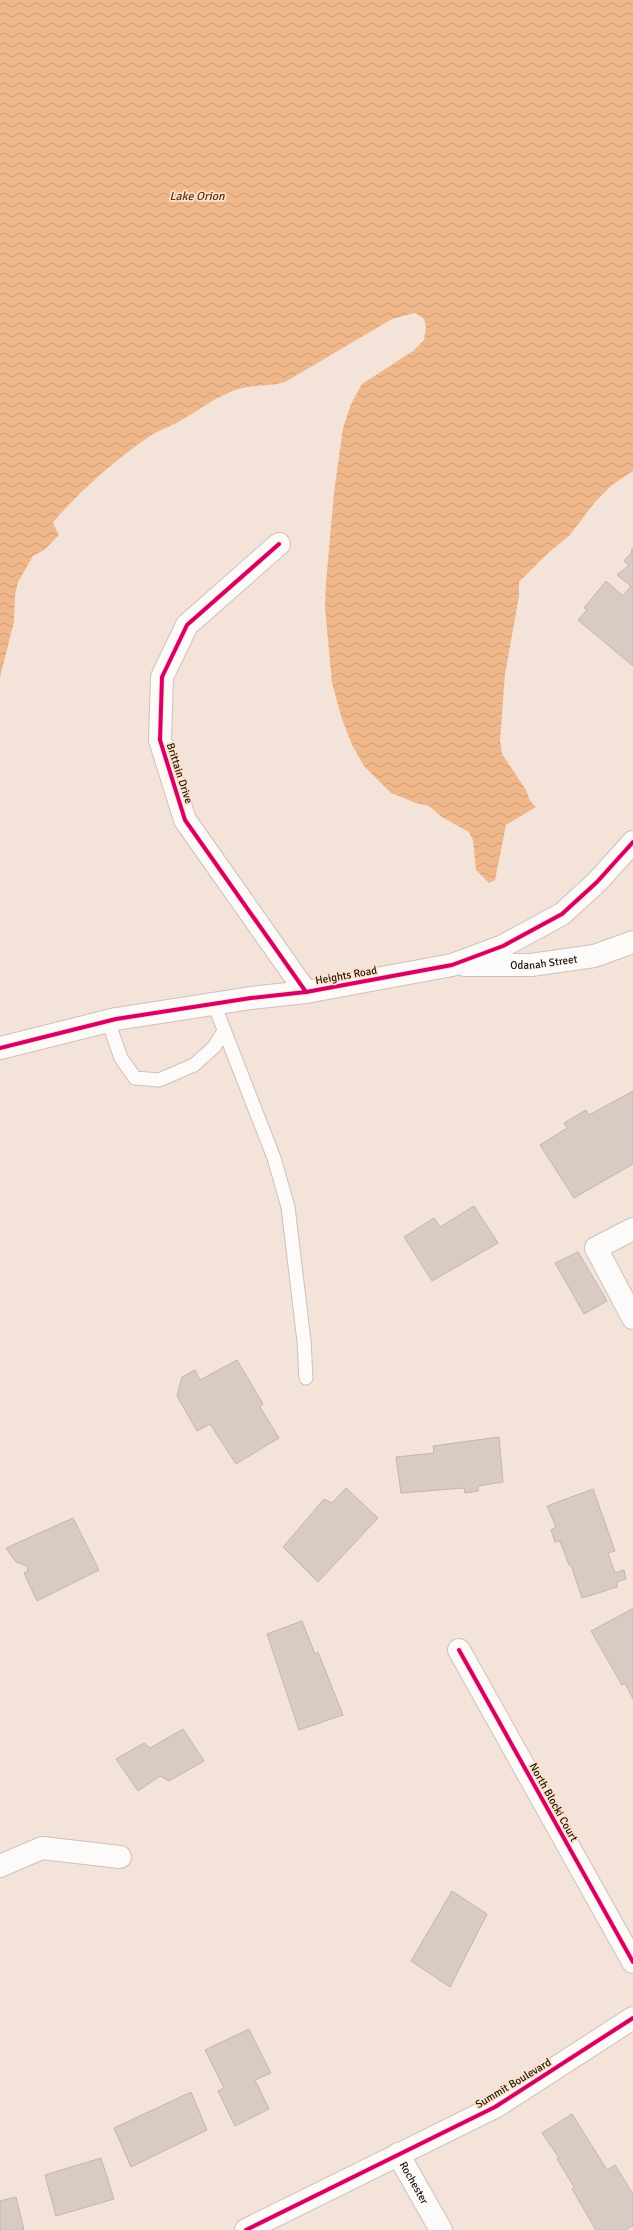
<svg xmlns="http://www.w3.org/2000/svg" width="633" height="2230" font-family="Signika,sans-serif">
<defs>
<pattern id="water-waves" width="16" height="10" patternUnits="userSpaceOnUse"><rect width="16" height="10" fill="#f0b78a"/><path d="M0 5q4-4 8 0t8 0" fill="none" stroke="#cd9c76"/></pattern>
</defs>
<rect width="100%" height="100%" fill="#f3e3d8"/>
<path fill="url(#water-waves)" d="M0,0H633V471L612,485L595,502L569,536L548,553L519,582V596L505,674L500,741L502,754L526,790L530,801L536,807L506,825L495,880L489,883L476,870L473,840L469,832L442,817L429,806L416,803L391,793L364,766L352,745L342,719L332,683L325,607L326,583L334,493L343,428L351,404L362,384L413,351L424,340L426,327L424,319L415,313L392,319L285,382C269,387 252,384 235,390C215,397 198,411 180,421C169,427 157,431 147,438C114,461 81,490 54,521L53,523L59,535L44,550L33,556L18,582L15,595L14,622L0,677Z"/>
<g fill="#d8cbc3" stroke="#c3b6ad">
<path d="M633,548V666L578,620L587,610L584,608L606,581L623,596L631,586L617,575L629,565L624,561L632,552L631,550Z"/>
<path d="M633,1091V1164L574,1198L540,1145L567,1128L564,1123L586,1110L589,1115Z"/>
<path d="M474,1206L498,1243L432,1281L404,1237L434,1218L440,1227Z"/>
<path d="M578,1252L607,1301L584,1314L555,1263Z"/>
<path d="M237,1360L263,1404L260,1407L279,1438L236,1464L210,1424L197,1431L177,1396L182,1377L195,1370L200,1380Z"/>
<path d="M499,1437L503,1482L478,1486V1491L465,1493L464,1488L401,1493L396,1457L434,1453L433,1446Z"/>
<path d="M346,1488L378,1518L318,1582L283,1547L324,1499L332,1503Z"/>
<path d="M593,1489L615,1551L608,1553L615,1573L624,1570L626,1579L617,1582V1587L582,1598L571,1565H569L560,1541L555,1542L551,1530L556,1527L547,1506Z"/>
<path d="M73,1518L99,1570L37,1601L24,1573L28,1571L27,1566L16,1562L6,1548Z"/>
<path d="M632,1609L633,1610V1699L625,1683L622,1685L591,1631Z"/>
<path d="M302,1621L315,1654L318,1652L343,1715L299,1730L267,1634Z"/>
<path d="M183,1729L204,1761L169,1781L160,1776L138,1791L116,1759L144,1743L150,1748Z"/>
<path d="M452,1891L487,1914L450,1987L411,1961Z"/>
<path d="M249,2029L271,2073L255,2080L269,2109L235,2126L218,2091L224,2088L205,2050Z"/>
<path d="M191,2092L207,2130L131,2167L114,2128Z"/>
<path d="M572,2114L607,2170L615,2165L633,2194V2226L626,2230H596L572,2189L574,2187L557,2159L559,2158L542,2133Z"/>
<path d="M101,2158L114,2199L56,2216L45,2175Z"/>
<path d="M16,2197L24,2230H0V2201Z"/>
</g>
<g fill="none" stroke-linecap="round" stroke-linejoin="round">
<g stroke="#cec1b9" stroke-width="15">
<g id="service">
<path d="M214,1004L274,1158L288,1207L304,1341L306,1378"/>
<path d="M108,1021L121,1058L135,1078L159,1080L194,1065L214,1047L224,1031"/>
</g>
</g>
<g stroke="#cec1b9" stroke-width="24">
<g id="minor">
<path d="M279,544L187,625L162,677L160,740L185,820L306,992"/>
<path id="s1" d="M465,965H531L594,956L633,942"/>
<path d="M0,1048L116,1019L251,998L306,992L452,965L503,946L562,914L597,882L633,842"/>
<path d="M633,1229L596,1248L633,1318"/>
<path d="M459,1650L633,1962"/>
<path d="M0,1866L42,1848L120,1857"/>
<path id="s2" d="M398,2154L441,2230"/>
<path d="M246,2230L495,2107L633,2018"/>
</g>
</g>
<use href="#service" stroke="#fdfbf9" stroke-width="13"/>
<use href="#minor" stroke="#fdfbf9" stroke-width="22"/>
<g stroke="#ffe2cc" stroke-width="6">
<g id="cycleway">
<path d="M279,544L187,625L162,677L160,740L185,820L306,992"/>
<path d="M0,1048L116,1019L251,998L306,992L452,965L503,946L562,914L597,882L633,842"/>
<path d="M459,1650L633,1962"/>
<path d="M246,2230L495,2107L633,2018"/>
</g>
</g>
<use href="#cycleway" stroke="#d6006c" stroke-width="4"/>
</g>
<g text-anchor="middle" stroke-width="3.5" stroke-linejoin="round" paint-order="stroke">
<g font-size="11" fill="#1f150d" stroke="#ffe2cc">
<text transform="translate(180 773) rotate(72)" y="4">Brittain Drive</text>
<text dy="4" stroke="none"><textPath href="#s1" startOffset="79">Odanah Street</textPath></text>
<text transform="translate(346 975) rotate(-10)" y="4">Heights Road</text>
<text transform="translate(554 1802) rotate(61)" y="4">North Blocki Court</text>
<text transform="translate(513 2083) rotate(-31)" y="4">Summit Boulevard</text>
<text dy="4" stroke="none"><textPath href="#s2" startOffset="33">Rochester</textPath></text>
</g>
<g font-size="12" font-style="italic" fill="#52341a" stroke="#ffe2cc">
<text x="197" y="200">Lake Orion</text>
</g>
</g>
</svg>
